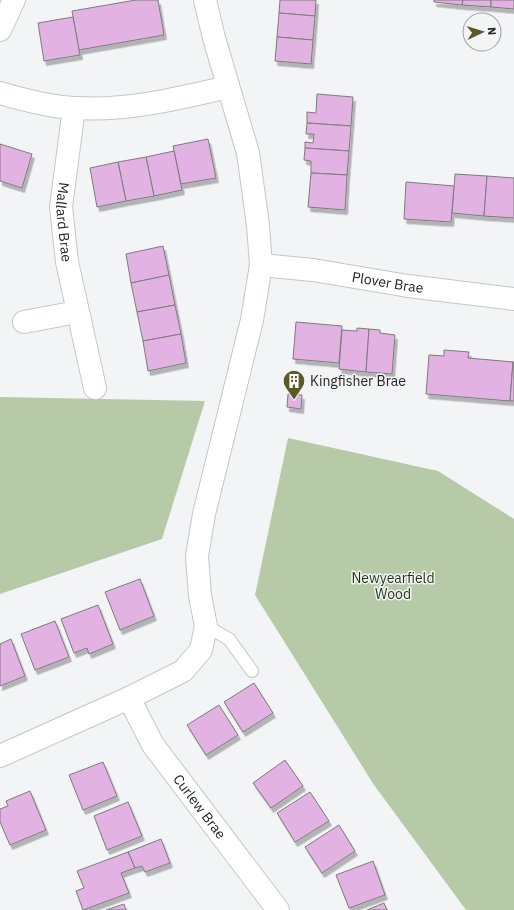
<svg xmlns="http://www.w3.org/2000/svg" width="514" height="910" font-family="'IBM Plex Sans',sans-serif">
<defs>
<filter id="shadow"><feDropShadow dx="2.5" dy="4.5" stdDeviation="0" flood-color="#0004"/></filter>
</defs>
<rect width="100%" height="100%" fill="#f2f4f6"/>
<g fill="#b6caa8">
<path d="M0,397L205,401L162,539L0,594Z"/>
<path d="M288,438L438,471L514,519V910H466L374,785L255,595Z"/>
</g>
<g fill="#e1b2e2" stroke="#7d7b7d" filter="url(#shadow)">
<path d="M136,0H158L164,35L79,50L72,11Z"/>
<path d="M280,0H316L315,16L279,13Z"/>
<path d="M434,0H463L462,5L434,2Z"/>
<path d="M463,0H491V7L462,5Z"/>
<path d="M491,0H514V9L491,7Z"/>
<path d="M279,13L315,16L313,40L277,37Z"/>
<path d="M73,17L80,55L44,61L38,23Z"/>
<path d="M277,37L313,40L311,64L275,61Z"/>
<path d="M317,94L353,97L351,126L307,123V112L316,113Z"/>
<path d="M307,123L351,126L349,151L305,148V142L313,143L314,134H306Z"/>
<path d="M208,139L216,178L181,184L173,146Z"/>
<path d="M0,144L32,154L22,188L0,181Z"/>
<path d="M305,148L349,151L347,175L311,173V161L304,160Z"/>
<path d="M174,151L182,190L154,196L146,157Z"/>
<path d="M146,157L154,196L126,201L118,162Z"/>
<path d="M118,162L126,201L97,207L90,168Z"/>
<path d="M311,173L347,175L345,210L308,207Z"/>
<path d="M455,174L487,176L484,216L452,213Z"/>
<path d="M487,176L514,178V218L484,216Z"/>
<path d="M406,182L454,186L451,222L404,219Z"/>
<path d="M163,246L169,275L131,283L126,254Z"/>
<path d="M169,275L175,305L137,312L131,283Z"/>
<path d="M175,305L181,334L143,341L137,312Z"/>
<path d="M296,322L342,326L339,363L293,359Z"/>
<path d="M357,328L369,329L366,372L339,369L342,330L357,331Z"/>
<path d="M369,329L380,330V333L395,335L392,374L366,372Z"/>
<path d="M181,334L186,363L148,371L143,341Z"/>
<path d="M444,350L469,352L468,358L513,362L510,401L426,394L429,355L444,356Z"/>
<path d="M513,362H514V401H510Z"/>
<path d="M288,394L302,395L301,409L287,407Z"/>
<path d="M140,579L154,616L120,630L105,592Z"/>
<path d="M98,605L113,644L89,654L87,648L74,653L61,619Z"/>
<path d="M55,621L69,657L35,670L21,634Z"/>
<path d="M11,639L25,676L0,686V644Z"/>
<path d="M254,683L273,713L243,732L224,702Z"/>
<path d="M219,705L238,735L206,755L187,725Z"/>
<path d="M285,760L303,786L271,808L253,783Z"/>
<path d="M103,762L117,796L83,810L69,775Z"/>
<path d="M30,791L46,830L10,845L0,822V809L8,806L6,801Z"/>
<path d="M310,792L329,821L295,842L277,813Z"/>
<path d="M128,802L142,836L107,850L94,816Z"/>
<path d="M339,825L355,851L322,873L305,847Z"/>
<path d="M161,839L170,863L145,872L142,866L135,868L128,852Z"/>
<path d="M128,852L135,868L121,873L129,893L83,910L76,891L84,888L77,871Z"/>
<path d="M373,861L385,895L349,908L336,875Z"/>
<path d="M384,903L387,910H367Z"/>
<path d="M124,904L126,910H106Z"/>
</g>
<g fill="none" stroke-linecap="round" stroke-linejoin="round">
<g stroke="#c5c6c8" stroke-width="14">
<path id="service" d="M206,626L229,639L252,671"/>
</g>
<g stroke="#c5c6c8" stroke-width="24">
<g id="minor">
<path d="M0,30L14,0"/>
<path d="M0,93C24,100 50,107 75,108C127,111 177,99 228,87"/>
<path id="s1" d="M74,108L61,207L67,262L95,388"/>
<path id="s2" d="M261,265L313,270L408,286L514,299"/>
<path d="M24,322L77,312"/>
<path id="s3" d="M129,698L153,745L278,910"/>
<path d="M0,756L129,698L183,671L201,650L206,626L200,596L197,556L204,514L252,320L261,265L258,225L248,153L214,38L205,0"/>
</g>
</g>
<use href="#service" stroke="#fff" stroke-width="12"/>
<use href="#minor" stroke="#fff" stroke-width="22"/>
</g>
<defs>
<g id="building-pin" transform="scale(1.15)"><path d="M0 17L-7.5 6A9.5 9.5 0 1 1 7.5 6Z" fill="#5b5926" stroke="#f2f4f6"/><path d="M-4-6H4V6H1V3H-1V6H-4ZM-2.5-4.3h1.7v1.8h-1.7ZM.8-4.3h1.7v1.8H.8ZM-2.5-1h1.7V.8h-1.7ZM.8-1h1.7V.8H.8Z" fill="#fff"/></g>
</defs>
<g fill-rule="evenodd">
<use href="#building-pin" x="294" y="381"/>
</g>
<g text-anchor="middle" stroke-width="3" stroke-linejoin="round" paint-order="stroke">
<g font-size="14" fill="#262627" stroke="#f2f4f6">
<text dy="5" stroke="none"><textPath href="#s1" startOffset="115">Mallard Brae</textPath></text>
<text dy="5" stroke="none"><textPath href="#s2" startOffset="128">Plover Brae</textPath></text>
<text dy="5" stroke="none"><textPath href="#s3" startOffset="130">Curlew Brae</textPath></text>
</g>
<g font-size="14" fill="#262627" stroke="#f2f4f6" text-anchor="start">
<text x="310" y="386">Kingfisher Brae</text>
</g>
<g font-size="14" fill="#1f340d" stroke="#f2f4f6">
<text x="393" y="583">Newyearfield<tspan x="393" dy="16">Wood</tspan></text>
</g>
</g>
<g transform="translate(482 32) rotate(86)"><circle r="19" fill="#f2f4f6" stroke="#a0a2a3"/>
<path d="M0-3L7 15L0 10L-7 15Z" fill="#5b5926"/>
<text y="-6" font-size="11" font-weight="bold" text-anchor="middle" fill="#262627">N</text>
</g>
</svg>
